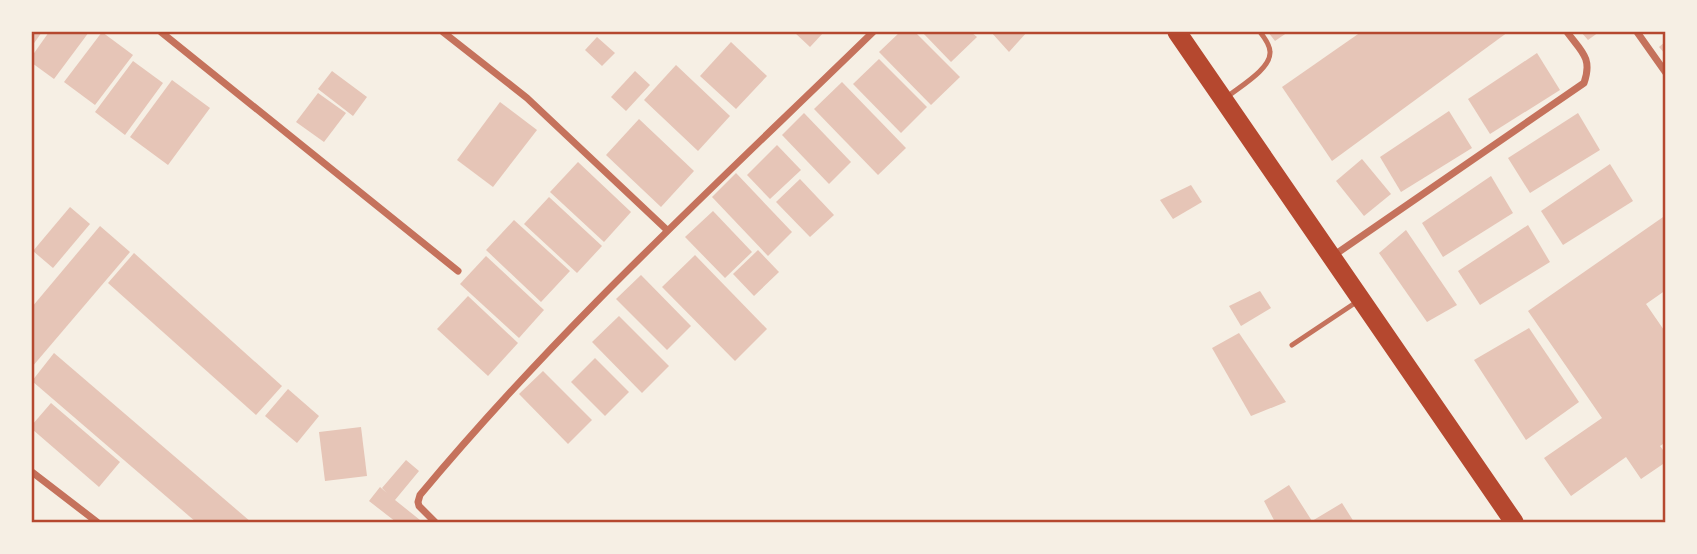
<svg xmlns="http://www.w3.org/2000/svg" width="1697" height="554" font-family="'PT Sans',sans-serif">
<rect width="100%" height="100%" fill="#f6efe4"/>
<g fill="#e6c5b7">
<path d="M32,32H42L32,46Z"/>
<path d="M49,32H89L54,79L32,63V56Z"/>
<path d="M102,32L133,55L95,105L64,82Z"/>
<path d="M794,32H824L810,47Z"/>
<path d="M900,32H915L960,77L931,105L879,52Z"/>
<path d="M922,32H971L977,37L951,62Z"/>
<path d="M991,32H1027L1009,52Z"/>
<path d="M1268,32H1288L1275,41Z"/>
<path d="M1361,32H1508L1332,161L1282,87Z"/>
<path d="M1581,32H1599L1588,40Z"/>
<path d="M597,37L615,53L602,66L585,50Z"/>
<path d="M1666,41V55L1659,47Z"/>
<path d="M731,42L767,76L736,109L700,76Z"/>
<path d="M1537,53L1560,90L1490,134L1468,99Z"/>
<path d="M879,59L927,107L901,133L853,84Z"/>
<path d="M133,61L163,83L125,135L95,112Z"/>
<path d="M676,65L730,116L698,151L644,100Z"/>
<path d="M332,71L367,97L353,116L318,89Z"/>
<path d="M635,71L650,85L626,111L611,97Z"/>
<path d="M172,80L210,108L168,165L130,137Z"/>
<path d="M842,82L906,148L878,175L814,109Z"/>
<path d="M318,93L346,113L324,142L296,122Z"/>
<path d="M500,102L537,130L493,187L457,160Z"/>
<path d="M1449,111L1472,148L1401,192L1380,157Z"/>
<path d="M804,113L851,162L829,184L782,135Z"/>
<path d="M1578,113L1600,150L1530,193L1508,158Z"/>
<path d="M639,119L694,171L661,207L606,155Z"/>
<path d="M777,145L801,170L770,199L747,175Z"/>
<path d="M1362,159L1391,194L1364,216L1336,181Z"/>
<path d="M578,162L631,212L604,242L550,192Z"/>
<path d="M1610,164L1633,201L1563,245L1541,211Z"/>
<path d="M736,173L792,232L768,256L712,197Z"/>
<path d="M1491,176L1513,213L1443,257L1422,223Z"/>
<path d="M800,179L834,215L810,237L776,202Z"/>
<path d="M1191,185L1202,202L1173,219L1160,200Z"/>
<path d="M549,197L602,246L577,273L524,224Z"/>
<path d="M70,207L90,224L53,268L33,251Z"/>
<path d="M713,211L752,252L725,278L685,237Z"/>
<path d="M1666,215V290L1646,304L1666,333V442L1660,446L1666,454V462L1641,479L1626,457L1571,496L1544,458L1602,418L1528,311Z"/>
<path d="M514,220L570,271L541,302L486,250Z"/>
<path d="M1528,225L1550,262L1480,305L1458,271Z"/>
<path d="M100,226L130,252L32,367V307Z"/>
<path d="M1406,230L1457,305L1427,322L1379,253Z"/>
<path d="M758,250L779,272L754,296L733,274Z"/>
<path d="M134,253L282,386L256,415L108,283Z"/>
<path d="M695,255L767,329L735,361L662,287Z"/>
<path d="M486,256L544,310L519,338L460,284Z"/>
<path d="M641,275L691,326L667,350L616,299Z"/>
<path d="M1260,291L1271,308L1241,326L1229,306Z"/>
<path d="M468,296L518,343L488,376L437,329Z"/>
<path d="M619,316L669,366L642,393L592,342Z"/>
<path d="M1529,328L1579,402L1526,440L1474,360Z"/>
<path d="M1239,333L1286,402L1251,416L1212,348Z"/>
<path d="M54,353L251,522H196L32,381Z"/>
<path d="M595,358L629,392L605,416L571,382Z"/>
<path d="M543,371L592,420L568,444L519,394Z"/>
<path d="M288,389L319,416L297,443L265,416Z"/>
<path d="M51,403L120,462L99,487L32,429V425Z"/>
<path d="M361,427L367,476L325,481L319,432Z"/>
<path d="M406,460L419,471L395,500L420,520L418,522H396L369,501L380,487L387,493L382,488Z"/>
<path d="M1289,485L1312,521L1342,503L1354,522H1275L1264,501Z"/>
</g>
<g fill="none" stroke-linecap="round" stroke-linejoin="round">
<g stroke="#c5725c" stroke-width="5">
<path d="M1227,97C1239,87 1271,69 1270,52C1270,45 1264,37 1260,32"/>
<path d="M1292,345L1358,301"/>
</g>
<g stroke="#c5725c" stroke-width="7">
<path d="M161,32L458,271"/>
<path d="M443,32L527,98L667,230"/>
<path d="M1637,32L1666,73"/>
<path d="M1333,256L1584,83C1593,58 1581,51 1567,32"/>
<path d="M32,472L97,522"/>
<path d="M435,522L419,506L418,502L420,495C559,328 718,183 873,32"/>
</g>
<path stroke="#b5482f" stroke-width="19" d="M1177,32L1514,522"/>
</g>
<rect width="1697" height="554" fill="none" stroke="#f6efe4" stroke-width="66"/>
<rect x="33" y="33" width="1631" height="488" fill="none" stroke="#b5482f" stroke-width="2.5"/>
</svg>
